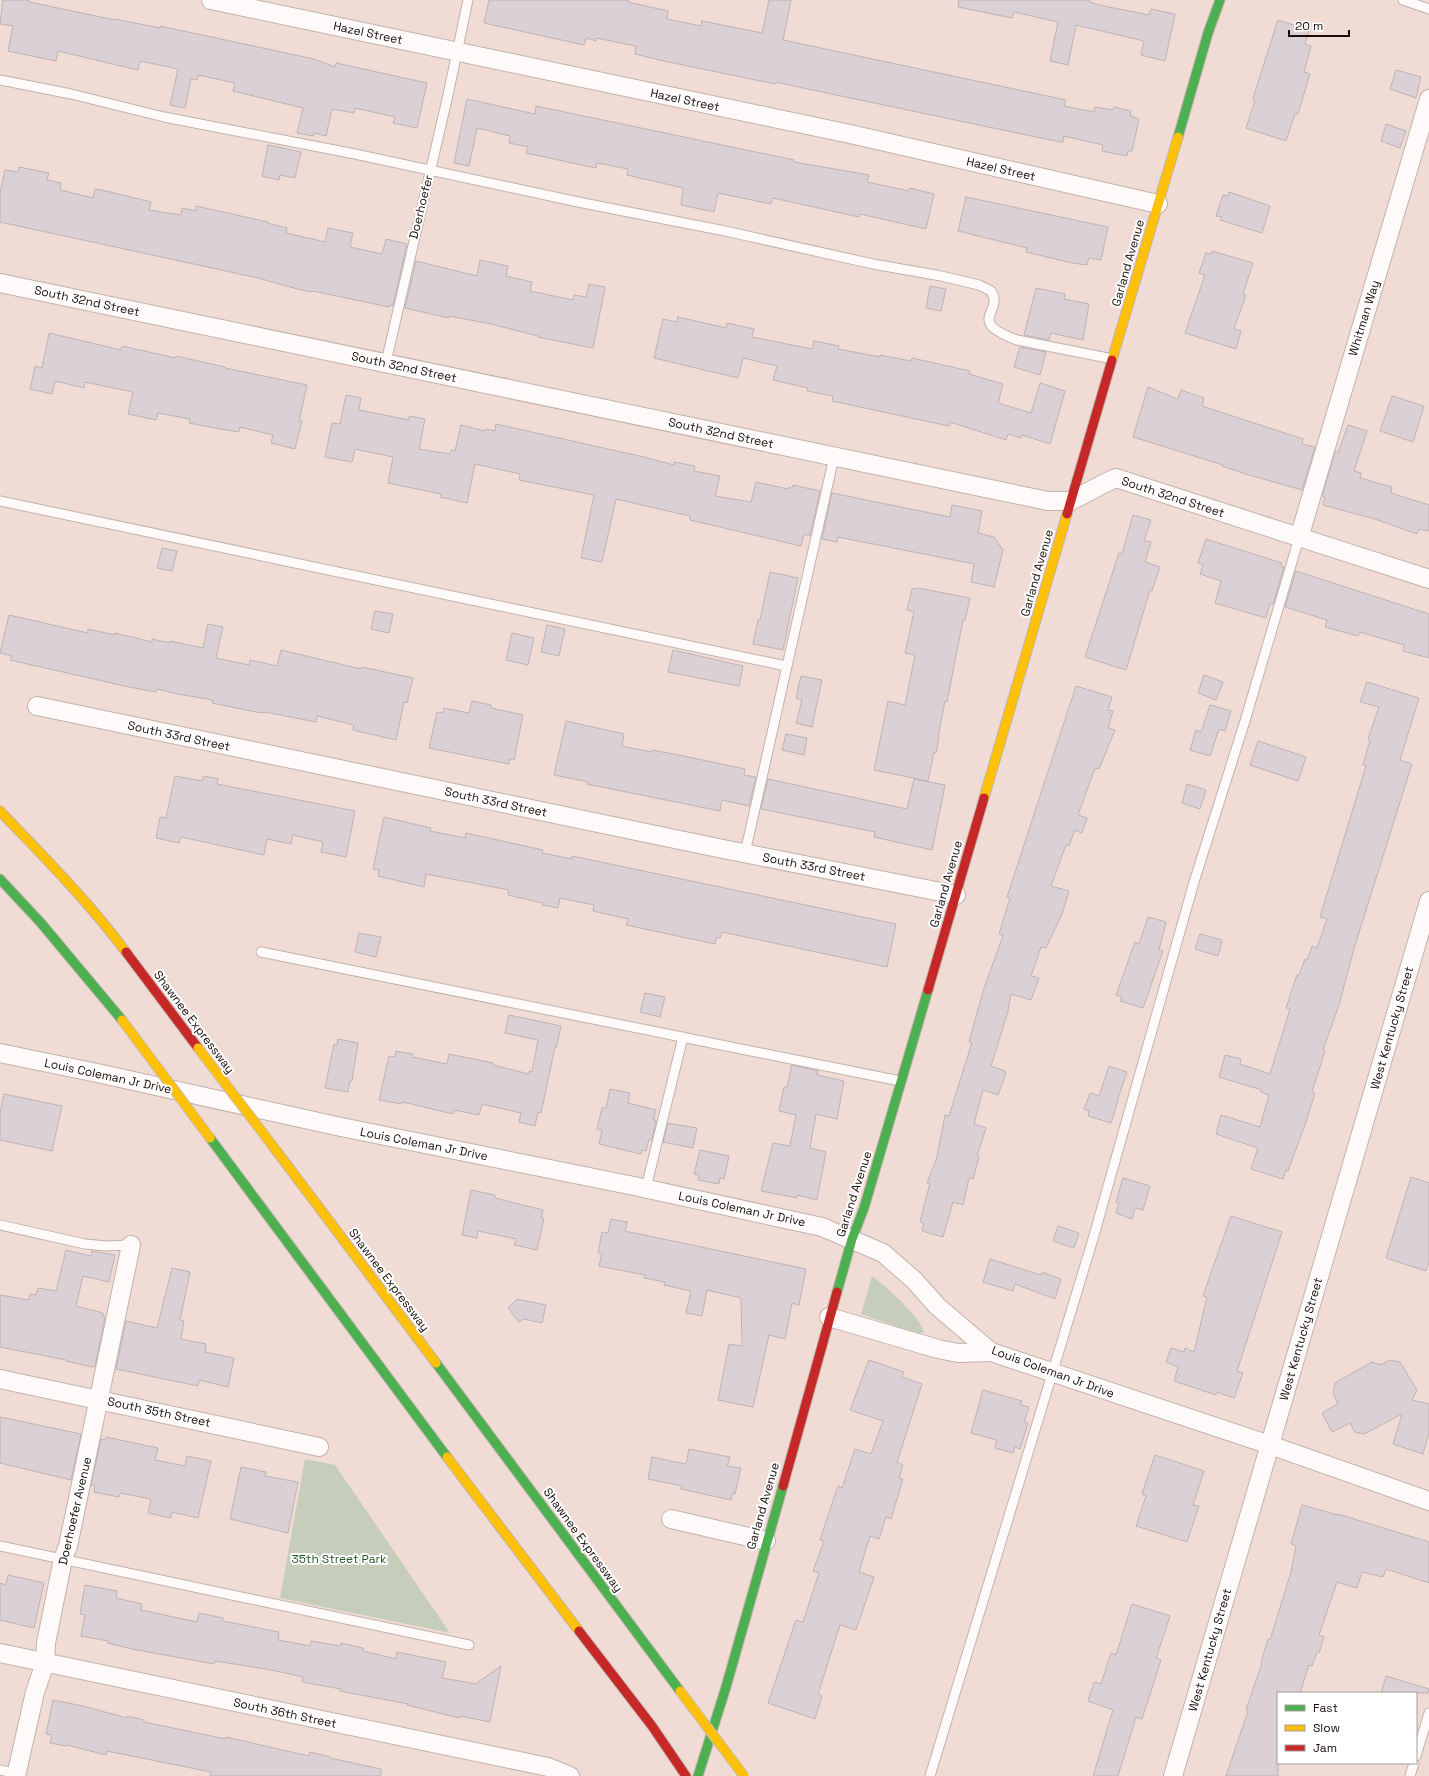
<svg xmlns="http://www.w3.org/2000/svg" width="1429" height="1776" font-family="'Space Grotesk',sans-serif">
<rect width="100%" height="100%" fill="#f0dcd4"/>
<g fill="#c6cebb">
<path d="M872,1276C886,1287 919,1315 924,1332L918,1334L861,1314Z"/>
<path d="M305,1459L335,1465L450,1633L280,1598Z"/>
</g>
<g fill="#dbd0d5" stroke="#bdb3b5">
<path d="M3,0H29V2L115,20V19L160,28V26L314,59L335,67L336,63L427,83L417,128L393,123L395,117L355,108L354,113L332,109L326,136L314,133L313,136L297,133L303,108L233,91L235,83L198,75L197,80L191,79L185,108L170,105L178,69L140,61L138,70L58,51L56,61L8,51L13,26L0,24Z"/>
<path d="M489,0H629L628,2L668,11L667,19L701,26L702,21L762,33L769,0H791L783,40L1066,100L1064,106L1094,112L1095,107L1113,110L1114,107L1131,111L1130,116L1139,119L1132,151H1128L1127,156L1102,151L1103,145L1064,136L1063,142L1055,141L803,88L776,82L775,84L664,61L635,54L636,46L596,38V41L586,38L584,45L484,23Z"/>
<path d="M959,0H1090V2L1099,5L1149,15L1151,9L1175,14L1165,61L1141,55L1144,41L1076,25L1068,65L1050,61L1058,22L1014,12L1012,18L958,7Z"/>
<path d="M1278,20L1309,30L1305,44L1311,46L1304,72L1310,74L1298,114H1295L1286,141L1246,128L1255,101L1253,100L1255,92Z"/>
<path d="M1396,70L1421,77L1416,98L1390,89Z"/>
<path d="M467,99L535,114L536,106L794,160V162L869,175L867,182L909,191L910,188L934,194L926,229L860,214L859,217L773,198L771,204L718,193L714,212L681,205L683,188L627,175L628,169L597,163L596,168L526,153L528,147L509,143L510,136L477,128L469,166L454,163Z"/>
<path d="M1386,124L1406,131L1400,148L1381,141Z"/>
<path d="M268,145L301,152L295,178L280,175L279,180L262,176Z"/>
<path d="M19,167L49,173L47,180L61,183L60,190L93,198L95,189L102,190L151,202L149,210L181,215L182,208L196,211V206L268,222L267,223L287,228L286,233L325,242L328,228L353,233L350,247L382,254L386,239L407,244L393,306L390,305L389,307L313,291L312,292L301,290L258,278L0,222V193L5,170L18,172Z"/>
<path d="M1229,192L1270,206L1262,233L1220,220L1222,217L1216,216L1223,195L1228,196Z"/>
<path d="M966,197L1108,227L1101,260L1089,258L1087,265L1072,263L1026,252L1027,248L958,231Z"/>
<path d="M1212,251L1253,263L1243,294L1246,295L1234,329L1241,331L1236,349L1185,333L1205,275L1199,273L1206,253L1211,254Z"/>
<path d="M480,260L508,266L506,276L532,282L530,291L573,300L574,295L586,297L589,284L605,287L593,348L538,337V336L491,324L449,316V318L440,316L405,308L416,261L477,276Z"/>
<path d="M930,286L946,289L941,311L926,308Z"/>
<path d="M1036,288L1065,294L1064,299L1089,304L1083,340L1051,333L1049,340L1024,335Z"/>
<path d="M678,317L726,328L727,323L754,329L752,337L812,349L814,341L839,346L838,349L880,357V355L911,361L912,358L970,371L969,374L1003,384L998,403L1031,413L1040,383L1065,391L1050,444L1022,435L1021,438L1008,434L1006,440L950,422L949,426L832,401L833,396L807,391L808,388L773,380L777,366L743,358L738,378L654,358L663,319L677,322Z"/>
<path d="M49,333L121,350L122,346L175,358L176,356L225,367V368L307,385L299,421H302L295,449L271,443L273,435L240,427L239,432L214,428L189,423L190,419L158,413L156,420L128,414L133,392L85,382L84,388L55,381L52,394L30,389L35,366L42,368Z"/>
<path d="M1020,347L1046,352L1040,375L1014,367Z"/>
<path d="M1148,387L1178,399L1181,390L1204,398L1202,406L1303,439L1302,444L1315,447L1302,490L1249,475L1222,466L1223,465L1133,437Z"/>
<path d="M346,395L361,398L359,410L409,420V416L425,419L419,449L450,454L451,450L455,451L461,425L485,431V429L495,431L496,424L644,457L674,465V462L695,466L694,471L720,476L715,496L751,502L756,482L788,489L789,487L792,488L793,485L820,491L810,536L804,534L801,546L690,520V516L616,499L602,562L581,558L594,495L519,480L520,474L475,464L467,503L440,497L441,494L388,483L393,457L355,449L352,462L325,457L332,423L340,424Z"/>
<path d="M1392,396L1424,406L1413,442L1380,431Z"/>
<path d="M1348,425L1367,431L1354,471L1361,473L1360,478L1392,487L1391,493L1429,505V531L1419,529L1417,534L1375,519L1323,505L1325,497L1322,496L1335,452L1338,453Z"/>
<path d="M832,493L950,517L952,505L982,511L978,533L994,537L1003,550L994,587L971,582L974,564L838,537L837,542L822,539Z"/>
<path d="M1133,515L1151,520L1144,541L1151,542L1145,562L1160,567L1152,591L1150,590L1126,670L1085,657L1119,553L1122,554Z"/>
<path d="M1206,539L1282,563L1281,566L1284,567L1273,604L1270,603L1266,618L1215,603L1221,581L1200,574L1203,565L1198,563Z"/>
<path d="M162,548L177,551L172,571L157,568Z"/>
<path d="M1296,571L1429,614V658L1403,651L1404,645L1360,632L1358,636L1325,627L1327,620L1285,607Z"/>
<path d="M770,572L798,578L783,650L753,644L758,620H760Z"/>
<path d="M918,588L970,598L965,620H963L947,702L945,701L938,737H939L936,753L934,752L928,781L874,770L888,701L905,705L915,655L905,653L914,612L907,610L912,589Z"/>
<path d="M375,611L393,614L389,633L371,629Z"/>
<path d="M9,615L88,633V629L115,635V633L152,642V639L170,643V641L203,648L208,624L223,627L216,658L249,665L250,660L277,666L281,650L361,669L362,667L413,678L407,703L404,702L396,740L353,730L354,725L317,716L316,722L265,712L264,713L256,712L212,703L213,700L178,694L157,689L156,692L129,687L10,660L12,656L0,653Z"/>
<path d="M547,625L565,629L559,656L541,652Z"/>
<path d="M512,633L534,638L528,665L506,660Z"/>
<path d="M673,650L743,666L739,686L668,672Z"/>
<path d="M1204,675L1223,682L1216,700L1198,693Z"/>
<path d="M801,676L822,680L812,727L796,723L802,700L796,698Z"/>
<path d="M1367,682L1419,698L1400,760L1412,764L1355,945L1339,1005L1323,1050L1325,1051L1312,1092L1315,1093L1306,1122L1288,1171L1286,1170L1283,1179L1251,1169L1258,1148L1216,1134L1221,1115L1260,1127L1269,1095L1261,1092L1262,1090L1219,1077L1225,1055L1241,1059L1240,1064L1270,1074L1290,1009L1286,1008L1297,975H1299L1305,959L1307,960L1312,946L1317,948L1327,919L1320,917L1366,766L1363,765L1370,740L1368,739L1379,707L1360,702Z"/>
<path d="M1076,686L1112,697L1108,710L1113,711L1108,728L1115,730L1099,769L1095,768L1078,815L1087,818L1082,833L1075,830L1069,846L1066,845L1051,886L1069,891L1062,914L1046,948L1041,947L1031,976L1039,978L1031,1000L1011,994L1008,1011L991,1066L1005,1071L1006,1073L998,1095L983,1090L974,1124L986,1128L977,1156L979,1157L973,1179L969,1178L963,1205L953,1202L943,1237L922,1231L924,1223L920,1222L930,1183H927L937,1157L945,1115L949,1116L969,1052L972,1042H969L984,988L1003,936L999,934L1010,898L1007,897Z"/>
<path d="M472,701L491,705V708L523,715L514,760L510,759L509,764L429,748L437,712L443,713L444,708L469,713Z"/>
<path d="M1210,705L1231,711L1225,731L1219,729L1210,756L1190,750L1196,730L1201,732Z"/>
<path d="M566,721L624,734L622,746L651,752L652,750L679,755L745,769L744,775L756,777L749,806L722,800L720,811L587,784L588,782L554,775Z"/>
<path d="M786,734L807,738L804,755L782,750Z"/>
<path d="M1258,741L1306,757L1298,781L1250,765Z"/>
<path d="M175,776L202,781L204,776L218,779L217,784L355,811L346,857L321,852L323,842L293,835L291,844L267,839L264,855L181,837L179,843L156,838L160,817L166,818Z"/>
<path d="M768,779L907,809L914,779L945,785L932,850L874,837L875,832L761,809Z"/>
<path d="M1187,784L1206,790L1200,809L1182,803Z"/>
<path d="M384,817L431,828L430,831L465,838L466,833L543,850L542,853L572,859V856L896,924L887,967L722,932L720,938H716L715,944L626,925L628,919L593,911L594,905L560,898L558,908L542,905L543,903L508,895L509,890L426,874L424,887L378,876L379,870L373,869Z"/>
<path d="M1148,917L1166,922L1159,950L1163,951L1143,1008L1120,1001L1122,997L1116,995L1135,942L1139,944Z"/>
<path d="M359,933L381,937L376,957L355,952Z"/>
<path d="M1200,934L1222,940L1218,956L1195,949Z"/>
<path d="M645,993L665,997L660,1017L640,1012Z"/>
<path d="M509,1015L561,1026L556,1048L555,1047L541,1113L538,1112L535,1126L519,1122L521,1113L482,1104L479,1115L454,1110L453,1114L403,1102L402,1104L379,1100L389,1056L395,1057L396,1051L413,1054L412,1057L447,1064L449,1054L493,1063V1065L529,1074V1071L532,1072L538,1040L505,1033Z"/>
<path d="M338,1039L358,1043L352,1081H350L348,1092L325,1088L334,1044L337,1045Z"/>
<path d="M792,1065L818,1071L817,1075L844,1081L837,1119L816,1114L810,1148L826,1152L817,1200L797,1195V1198L761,1191L773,1143L790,1146L796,1115L779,1111L784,1087H787Z"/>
<path d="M1109,1066L1127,1072L1117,1101H1118L1111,1123L1088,1116L1089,1111L1084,1109L1090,1093L1099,1096Z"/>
<path d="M610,1089L630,1093L628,1103L656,1110L653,1120H656L652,1140L649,1139L646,1151L642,1150L641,1154L599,1144L602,1130L597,1129L602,1108H606Z"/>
<path d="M4,1094L62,1106L52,1151L0,1140V1113Z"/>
<path d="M668,1123L697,1128L693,1148L663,1142Z"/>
<path d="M700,1150L729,1156L724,1179L720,1178L719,1184L698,1180L699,1175L694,1174Z"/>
<path d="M1411,1177L1429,1183V1261L1426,1271L1386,1258Z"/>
<path d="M1123,1178L1150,1186L1143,1210L1135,1208L1132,1219L1116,1213L1119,1203L1116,1202Z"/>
<path d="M471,1190L495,1195V1198L543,1210L541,1218H544L537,1250L514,1245L516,1239L478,1231L477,1238L462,1235Z"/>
<path d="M1231,1216L1282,1232L1237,1371L1243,1373L1234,1398L1217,1392L1216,1395L1174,1381L1178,1367L1166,1362L1171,1348L1184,1352L1185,1348L1194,1352L1207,1297L1203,1296Z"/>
<path d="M611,1219L627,1222L625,1231L806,1269L799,1305L792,1303L785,1339L769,1335L753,1407L718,1400L729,1344L742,1346L741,1298L707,1290L702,1316L686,1313L691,1291L664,1285L665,1282L644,1278L645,1275L599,1266L602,1253H598L602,1232L608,1233Z"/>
<path d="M1058,1226L1079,1233L1074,1248L1053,1241Z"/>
<path d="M66,1250L91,1256L92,1251L115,1255L109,1282L83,1276L76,1306L103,1313V1316L105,1317L95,1366L92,1367L66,1361V1360L0,1347V1295L29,1300L30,1294L36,1295L38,1288L56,1291Z"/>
<path d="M990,1259L1041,1275L1042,1272L1061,1279L1055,1299L1015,1284L1013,1291L983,1282Z"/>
<path d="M172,1268L190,1272L180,1320L184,1321L181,1339L206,1344L205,1352L234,1358L228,1387L199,1380L198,1386L116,1369L126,1321L157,1328Z"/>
<path d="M517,1299L546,1305L542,1323L524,1319L519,1322L508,1308Z"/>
<path d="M869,1360L904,1372L902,1377L922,1384L897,1462L903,1465L899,1478L903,1479L891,1519L886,1517L879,1539L870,1536L859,1572L874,1577L856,1630L840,1625L818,1694L822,1696L815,1719L768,1703L796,1620L803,1622L819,1573L813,1571L824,1541L820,1540L838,1486L842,1488L855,1449L871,1454L883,1421L850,1410Z"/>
<path d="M1389,1360L1400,1362L1417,1390L1412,1400L1429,1404V1433L1423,1454L1393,1444L1402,1414L1364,1434L1355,1432L1350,1423L1332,1432L1322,1413L1338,1404L1333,1393L1335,1383L1372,1362L1381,1365Z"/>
<path d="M983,1390L1022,1401L1020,1405L1029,1407L1024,1422L1028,1423L1020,1449L1015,1447L1013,1453L995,1448L997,1440L971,1433Z"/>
<path d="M0,1417L81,1434L71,1480L0,1463Z"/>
<path d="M106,1437L158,1448L155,1460L185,1466L187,1456L211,1461L198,1518L172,1512L171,1518L148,1513L151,1499L120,1493L119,1497L94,1492L95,1486L91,1485L101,1439L105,1440Z"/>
<path d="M689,1449L730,1457L727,1466L741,1468L735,1494H732L731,1500L681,1489L682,1486L648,1479L652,1457L686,1464Z"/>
<path d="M1155,1455L1204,1471L1193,1505L1199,1506L1187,1542L1136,1526L1146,1496L1142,1494Z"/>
<path d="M241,1467L266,1472L265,1476L298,1482L288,1533L230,1519Z"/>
<path d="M1302,1505L1338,1515V1514L1429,1542V1583L1386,1569L1383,1577L1362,1572L1357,1588L1337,1582L1319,1635L1324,1637L1319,1653L1317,1652L1312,1666L1309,1665L1300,1693H1278V1776H1226L1248,1711L1246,1710L1262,1663L1261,1662L1268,1639L1270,1640L1291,1572L1296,1546L1291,1544Z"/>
<path d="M8,1575L44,1583L34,1628L0,1620V1583L6,1585Z"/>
<path d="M85,1585L117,1591L116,1598L142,1604L141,1610L197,1622L199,1613L223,1618V1621L279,1632L278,1640L310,1646L311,1641L341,1646V1643L363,1648V1651L396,1659L397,1652L446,1662L442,1678L477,1684L478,1682L501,1666L490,1722L460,1716L459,1718L407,1705L408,1704L340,1691L341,1689L302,1682L303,1677L272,1670L215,1661L214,1664L132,1649L108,1643V1641L81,1636L85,1615L80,1614Z"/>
<path d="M1132,1604L1170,1616L1156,1658L1161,1660L1142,1719L1136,1717L1118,1776H1093L1113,1710L1088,1701L1094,1682L1101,1684L1111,1653L1116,1655Z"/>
<path d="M1386,1676L1429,1689L1428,1693H1381Z"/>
<path d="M53,1700L83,1706L127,1718V1716L144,1720V1722L226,1739V1737L309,1756L310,1752L330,1757V1758L381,1769V1776H210L211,1772L107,1751L106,1755L67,1745L66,1746L50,1743L52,1735L46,1734Z"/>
</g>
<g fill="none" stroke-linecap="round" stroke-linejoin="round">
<g stroke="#c2b2ac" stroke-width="11">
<g id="lane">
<path d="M1403,0L1429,9"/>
<path d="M0,80L71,94L164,117L355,154L583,203L725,231L873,264L941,276L979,285L991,291C1005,313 964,320 1017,340L1113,359"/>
<path d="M386,362L448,95L468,0"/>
<path d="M0,501L786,666"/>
<path d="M745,853L834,457"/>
<path d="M261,952L900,1081"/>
<path d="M646,1188L683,1037"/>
<path d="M0,1225L85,1244L107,1246L131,1245"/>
<path d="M0,1546L469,1645"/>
<path d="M1416,1756L1429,1713"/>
<path d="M0,1770L17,1774"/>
<path d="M930,1776L1093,1239L1194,882L1245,721L1299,538"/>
<path d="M1410,1776L1414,1763"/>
</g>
</g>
<g stroke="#c2b2ac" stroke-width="20">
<g id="street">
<path d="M211,0L850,134L1158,204"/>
<path d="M0,283L1048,501H1071L1103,484L1116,478L1429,579"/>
<path d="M1299,538L1429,99"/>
<path d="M37,706L723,849L956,895"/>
<path d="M0,1053L102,1074L341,1127L634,1186L822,1227L883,1253L914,1280L937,1306L991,1352L1270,1445L1429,1501"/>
<path d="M829,1317L938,1349L958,1353L991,1352"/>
<path d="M0,1379L319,1447"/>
<path d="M671,1519L766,1541"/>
<path d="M0,1653L548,1767L570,1776"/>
<path d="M16,1776L35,1692L45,1663L46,1643L63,1559L68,1546L131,1245"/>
<path d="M1173,1776L1429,901"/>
</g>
</g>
<g stroke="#c2b2ac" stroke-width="11">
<g id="fast">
<path d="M1178,137L1208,33L1220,0"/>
<path d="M0,879L41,923L122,1020"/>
<path d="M210,1138L447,1457"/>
<path d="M837,1292L852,1239L864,1208L928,990"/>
<path d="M436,1363L680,1691"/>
<path d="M698,1776L726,1687L783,1486"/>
</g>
</g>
<g stroke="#c2b2ac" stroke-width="11">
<g id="slow">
<path d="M1112,360L1178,137"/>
<path d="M984,798L1067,514"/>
<path d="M0,811C44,857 88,901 126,952"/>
<path d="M272,1145L436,1363"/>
<path d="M447,1457L579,1631"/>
</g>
</g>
<g stroke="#c2b2ac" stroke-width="11">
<g id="jam">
<path d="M1067,514L1112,360"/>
<path d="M126,952L198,1048"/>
<path d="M928,990L984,798"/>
<path d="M783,1486L837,1292"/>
<path d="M579,1631L652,1726L686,1776"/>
</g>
</g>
<use href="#lane" stroke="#fdfaf9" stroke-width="9"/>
<use href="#street" stroke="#fdfaf9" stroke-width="18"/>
<use href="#fast" stroke="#4caf50" stroke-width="9"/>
<use href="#slow" stroke="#ffc107" stroke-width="9"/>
<use href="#jam" stroke="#c62828" stroke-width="9"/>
<g stroke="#c6bdba" stroke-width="11" stroke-linecap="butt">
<g id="slow-bridge">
<path d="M122,1020L210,1138"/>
<path d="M198,1048L272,1145"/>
<path d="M680,1691L744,1776"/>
</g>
</g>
<use href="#slow-bridge" stroke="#ffc107" stroke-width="9"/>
</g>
<g text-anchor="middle" stroke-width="4" stroke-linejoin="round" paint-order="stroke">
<g font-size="12" fill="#170c07" stroke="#fff">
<text transform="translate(368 33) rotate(12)" y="4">Hazel Street</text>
<text transform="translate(685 100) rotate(12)" y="4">Hazel Street</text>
<text transform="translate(1001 169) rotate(13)" y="4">Hazel Street</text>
<text transform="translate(421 207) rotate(-76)" y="4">Doerhoefer</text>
<text transform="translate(1128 263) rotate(-74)" y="4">Garland Avenue</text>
<text transform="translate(87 301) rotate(12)" y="4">South 32nd Street</text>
<text transform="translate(1364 318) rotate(-73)" y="4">Whitman Way</text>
<text transform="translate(404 367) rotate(12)" y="4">South 32nd Street</text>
<text transform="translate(721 433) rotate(12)" y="4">South 32nd Street</text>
<text transform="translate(1173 497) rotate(18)" y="4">South 32nd Street</text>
<text transform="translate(1037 573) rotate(-74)" y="4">Garland Avenue</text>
<text transform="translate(179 736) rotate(12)" y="4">South 33rd Street</text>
<text transform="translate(496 802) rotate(12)" y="4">South 33rd Street</text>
<text transform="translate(814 867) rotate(11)" y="4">South 33rd Street</text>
<text transform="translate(946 884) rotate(-74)" y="4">Garland Avenue</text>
<text transform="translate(194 1022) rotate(53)" y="4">Shawnee Expressway</text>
<text transform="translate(1392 1028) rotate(-74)" y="4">West Kentucky Street</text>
<text transform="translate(108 1076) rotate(12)" y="4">Louis Coleman Jr Drive</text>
<text transform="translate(424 1144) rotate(11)" y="4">Louis Coleman Jr Drive</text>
<text transform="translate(854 1194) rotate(-72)" y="4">Garland Avenue</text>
<text transform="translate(742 1209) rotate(12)" y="4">Louis Coleman Jr Drive</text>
<text transform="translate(389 1280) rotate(53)" y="4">Shawnee Expressway</text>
<text transform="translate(1301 1339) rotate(-74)" y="4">West Kentucky Street</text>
<text transform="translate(1053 1372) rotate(20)" y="4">Louis Coleman Jr Drive</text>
<text transform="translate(159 1412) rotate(12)" y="4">South 35th Street</text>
<text transform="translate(763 1506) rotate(-74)" y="4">Garland Avenue</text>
<text transform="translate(75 1511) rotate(-77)" y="4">Doerhoefer Avenue</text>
<text transform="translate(583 1540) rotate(54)" y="4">Shawnee Expressway</text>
<text transform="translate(1210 1650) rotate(-74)" y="4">West Kentucky Street</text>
<text transform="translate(285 1713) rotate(12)" y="4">South 36th Street</text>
</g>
<g font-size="12" fill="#27582e" stroke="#fff">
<text x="339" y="1563">35th Street Park</text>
</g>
</g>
<rect x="1277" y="1692" width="140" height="72" fill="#ffffff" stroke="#a29e9c"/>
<rect x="1285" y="1705" width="20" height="6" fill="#4caf50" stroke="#a29e9c"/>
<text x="1313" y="1712" font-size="12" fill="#170c07">Fast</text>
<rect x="1285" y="1725" width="20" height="6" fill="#ffc107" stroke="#a29e9c"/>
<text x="1313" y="1732" font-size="12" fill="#170c07">Slow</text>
<rect x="1285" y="1745" width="20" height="6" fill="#c62828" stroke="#a29e9c"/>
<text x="1313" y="1752" font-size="12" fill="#170c07">Jam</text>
<path d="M1289 30v6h60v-6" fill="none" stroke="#170c07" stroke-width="2"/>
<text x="1295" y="30" font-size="12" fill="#170c07" stroke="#ffffff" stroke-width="3" paint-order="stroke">20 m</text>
</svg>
